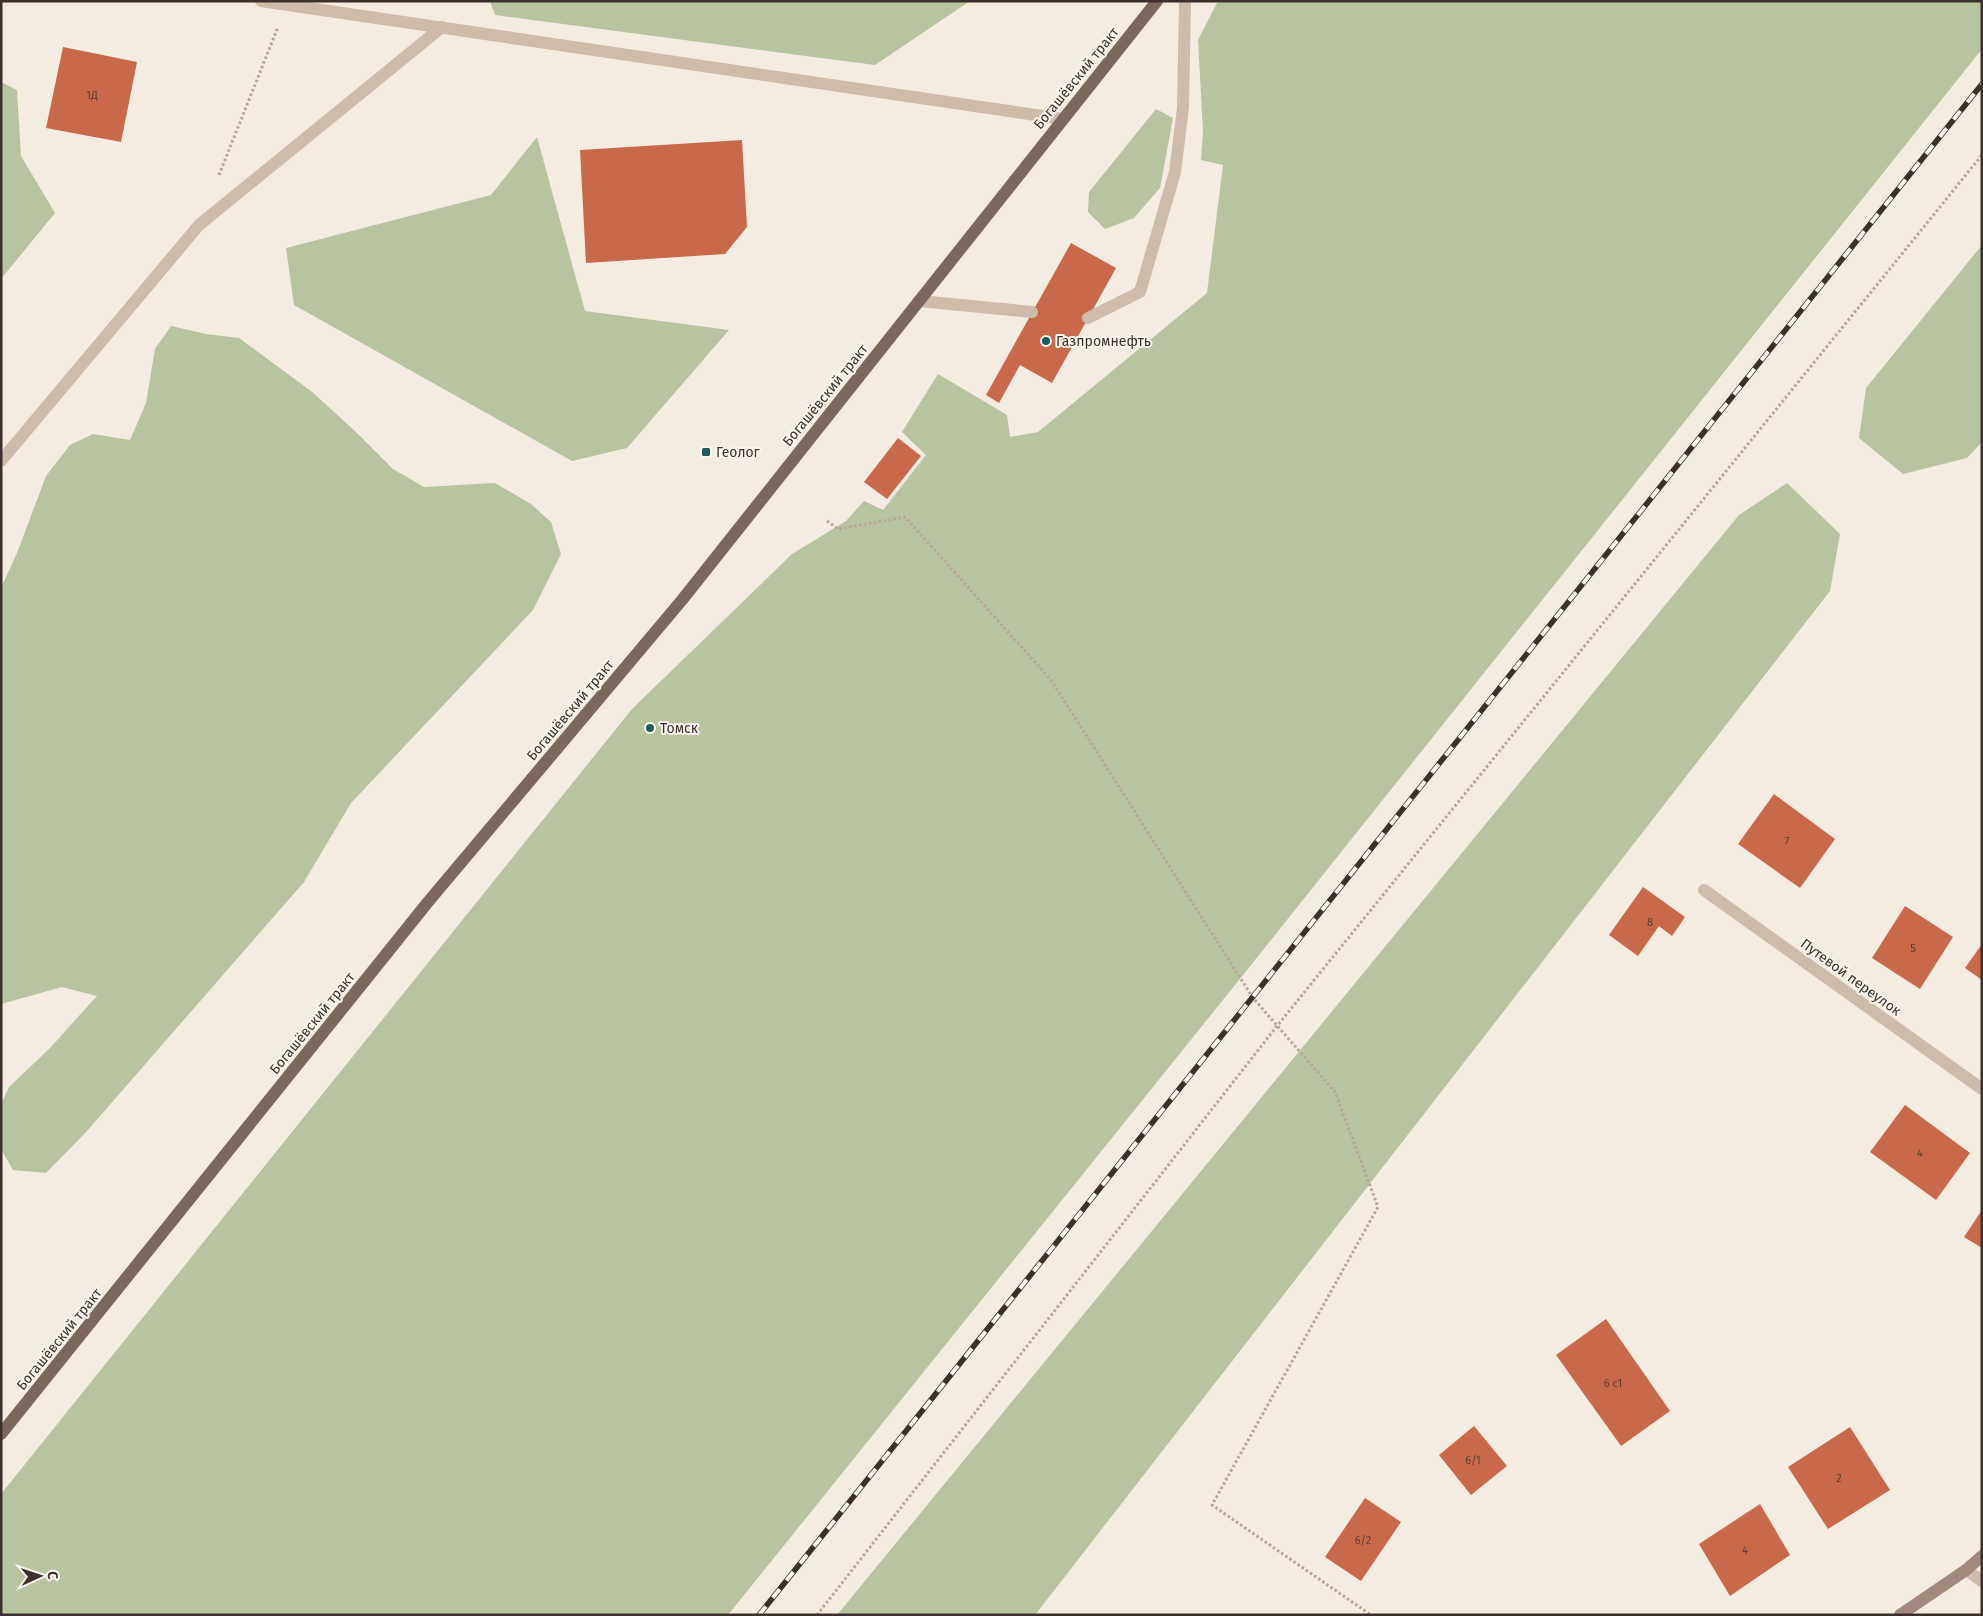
<svg xmlns="http://www.w3.org/2000/svg" width="1983" height="1616" font-family="'Fira Sans',sans-serif">
<rect width="100%" height="100%" fill="#f4ebe1"/>
<g fill="#b8c4a0">
<path d="M490,1H970L875,65L495,15Z"/>
<path d="M1218,1H1982V49L1231,990L728,1615H1V1494L632,709L792,554L846,521L864,501L883,510L926,455L902,432L938,374L1007,415L1010,437L1038,432L1207,293L1223,165L1201,160L1203,131L1198,40Z"/>
<path d="M1,82L17,90L21,156L55,213L1,279Z"/>
<path d="M1156,109L1173,118L1160,188L1134,218L1105,229L1088,212L1089,192Z"/>
<path d="M537,137L585,311L729,330L627,448L572,461L294,305L286,248L491,195Z"/>
<path d="M1982,245V442L1967,458L1903,474L1859,438L1866,388Z"/>
<path d="M171,326L206,334L239,338L311,391L356,432L393,469L424,487L495,483L531,504L551,522L561,554L533,610L351,803L304,882L87,1131L46,1173L13,1170L1,1149V1104L9,1087L50,1048L97,996L62,987L1,1004V588L17,553L46,476L70,445L93,434L130,440L146,403L155,349Z"/>
<path d="M1787,483L1840,534L1830,591L1035,1615H837L1739,515Z"/>
</g>
<g fill="#c8694b">
<path d="M63,47L137,62L121,142L46,128Z"/>
<path d="M742,140L747,227L725,254L586,263L580,150Z"/>
<path d="M1071,243L1116,268L1052,383L1020,365L999,403L986,395Z"/>
<path d="M898,438L921,456L887,499L864,482Z"/>
<path d="M1774,794L1835,839L1800,888L1738,844Z"/>
<path d="M1643,887L1685,917L1672,936L1659,926L1638,956L1609,935Z"/>
<path d="M1905,906L1953,937L1920,989L1872,958Z"/>
<path d="M1982,944V980L1965,968Z"/>
<path d="M1905,1105L1970,1153L1936,1200L1870,1152Z"/>
<path d="M1982,1210V1248L1964,1237Z"/>
<path d="M1606,1319L1670,1411L1621,1446L1556,1355Z"/>
<path d="M1474,1426L1507,1466L1471,1495L1439,1455Z"/>
<path d="M1850,1427L1890,1490L1828,1529L1788,1467Z"/>
<path d="M1365,1498L1401,1522L1361,1581L1325,1557Z"/>
<path d="M1760,1504L1790,1555L1730,1596L1699,1544Z"/>
</g>
<g fill="none" stroke-linecap="round" stroke-linejoin="round">
<g stroke="#b9a596" stroke-width="3" stroke-dasharray="2.5 2.5" stroke-linecap="butt">
<path d="M219,175L278,27"/>
<path d="M827,521L838,529L905,517L1051,680L1253,998L1335,1092L1378,1207L1212,1505L1371,1615"/>
<path d="M817,1615L1277,1026L1982,155"/>
</g>
<g stroke="#cdbbac" stroke-width="12">
<path d="M919,301L1032,312"/>
<path d="M1088,318L1140,292L1175,172L1183,108L1185,1"/>
</g>
<g stroke="#cdbbac" stroke-width="12">
<path d="M261,1L1063,119"/>
<path d="M1,461L199,225L442,27"/>
<path d="M1704,890L1982,1089"/>
<path d="M1966,1570L1982,1581"/>
</g>
<path stroke="#a18a7d" stroke-width="12" d="M1900,1615L1966,1570L1982,1556"/>
<path stroke="#7d675c" stroke-width="12" d="M1,1434L428,902L682,600L1157,1"/>
<g stroke="#3b302b" stroke-width="5.5">
<path id="rail" d="M759,1615L1982,84"/>
</g>
<use href="#rail" stroke="#fbf5ee" stroke-width="4" stroke-dasharray="11" stroke-linecap="butt"/>
</g>
<g fill="#1f5a5e" stroke="#fbf5ee" stroke-width="2">
<circle cx="1046" cy="341" r="5"/>
<rect x="701" y="447" width="10" height="10" rx="2.5"/>
<circle cx="650" cy="728" r="5"/>
</g>
<g text-anchor="middle" stroke-width="4" stroke-linejoin="round" paint-order="stroke">
<g font-size="11" fill="#5e3e33">
<text x="92" y="99">1Д</text>
<text x="1787" y="845">7</text>
<text x="1650" y="926">8</text>
<text x="1913" y="952">5</text>
<text x="1920" y="1157">4</text>
<text x="1613" y="1387">6 с1</text>
<text x="1473" y="1464">6/1</text>
<text x="1839" y="1482">2</text>
<text x="1363" y="1544">6/2</text>
<text x="1745" y="1554">4</text>
</g>
<g font-size="14" fill="#3b302b" stroke="#fbf5ee">
<text transform="translate(1076 78) rotate(-51)" y="5">Богашёвский тракт</text>
<text transform="translate(825 395) rotate(-51)" y="5">Богашёвский тракт</text>
<text transform="translate(570 710) rotate(-50)" y="5">Богашёвский тракт</text>
<text transform="translate(1851 977) rotate(36)" y="5">Путевой переулок</text>
<text transform="translate(312 1023) rotate(-51)" y="5">Богашёвский тракт</text>
<text transform="translate(59 1339) rotate(-51)" y="5">Богашёвский тракт</text>
</g>
<g font-size="14" fill="#3b302b" stroke="#fbf5ee" text-anchor="start">
<text x="1056" y="346">Газпромнефть</text>
<text x="716" y="457">Геолог</text>
<text x="660" y="733">Томск</text>
</g>
</g>
<rect width="1983" height="1616" fill="none" stroke="#3b302b" stroke-width="5"/>
<g transform="translate(40 1576) rotate(87)" stroke="#fbf5ee" stroke-width="4" paint-order="stroke">
<path d="M0-4L9 19L0 12L-9 19Z" fill="#3b302b"/>
<text y="-8" font-size="14" font-weight="bold" text-anchor="middle" fill="#3b302b">С</text>
</g>
</svg>
